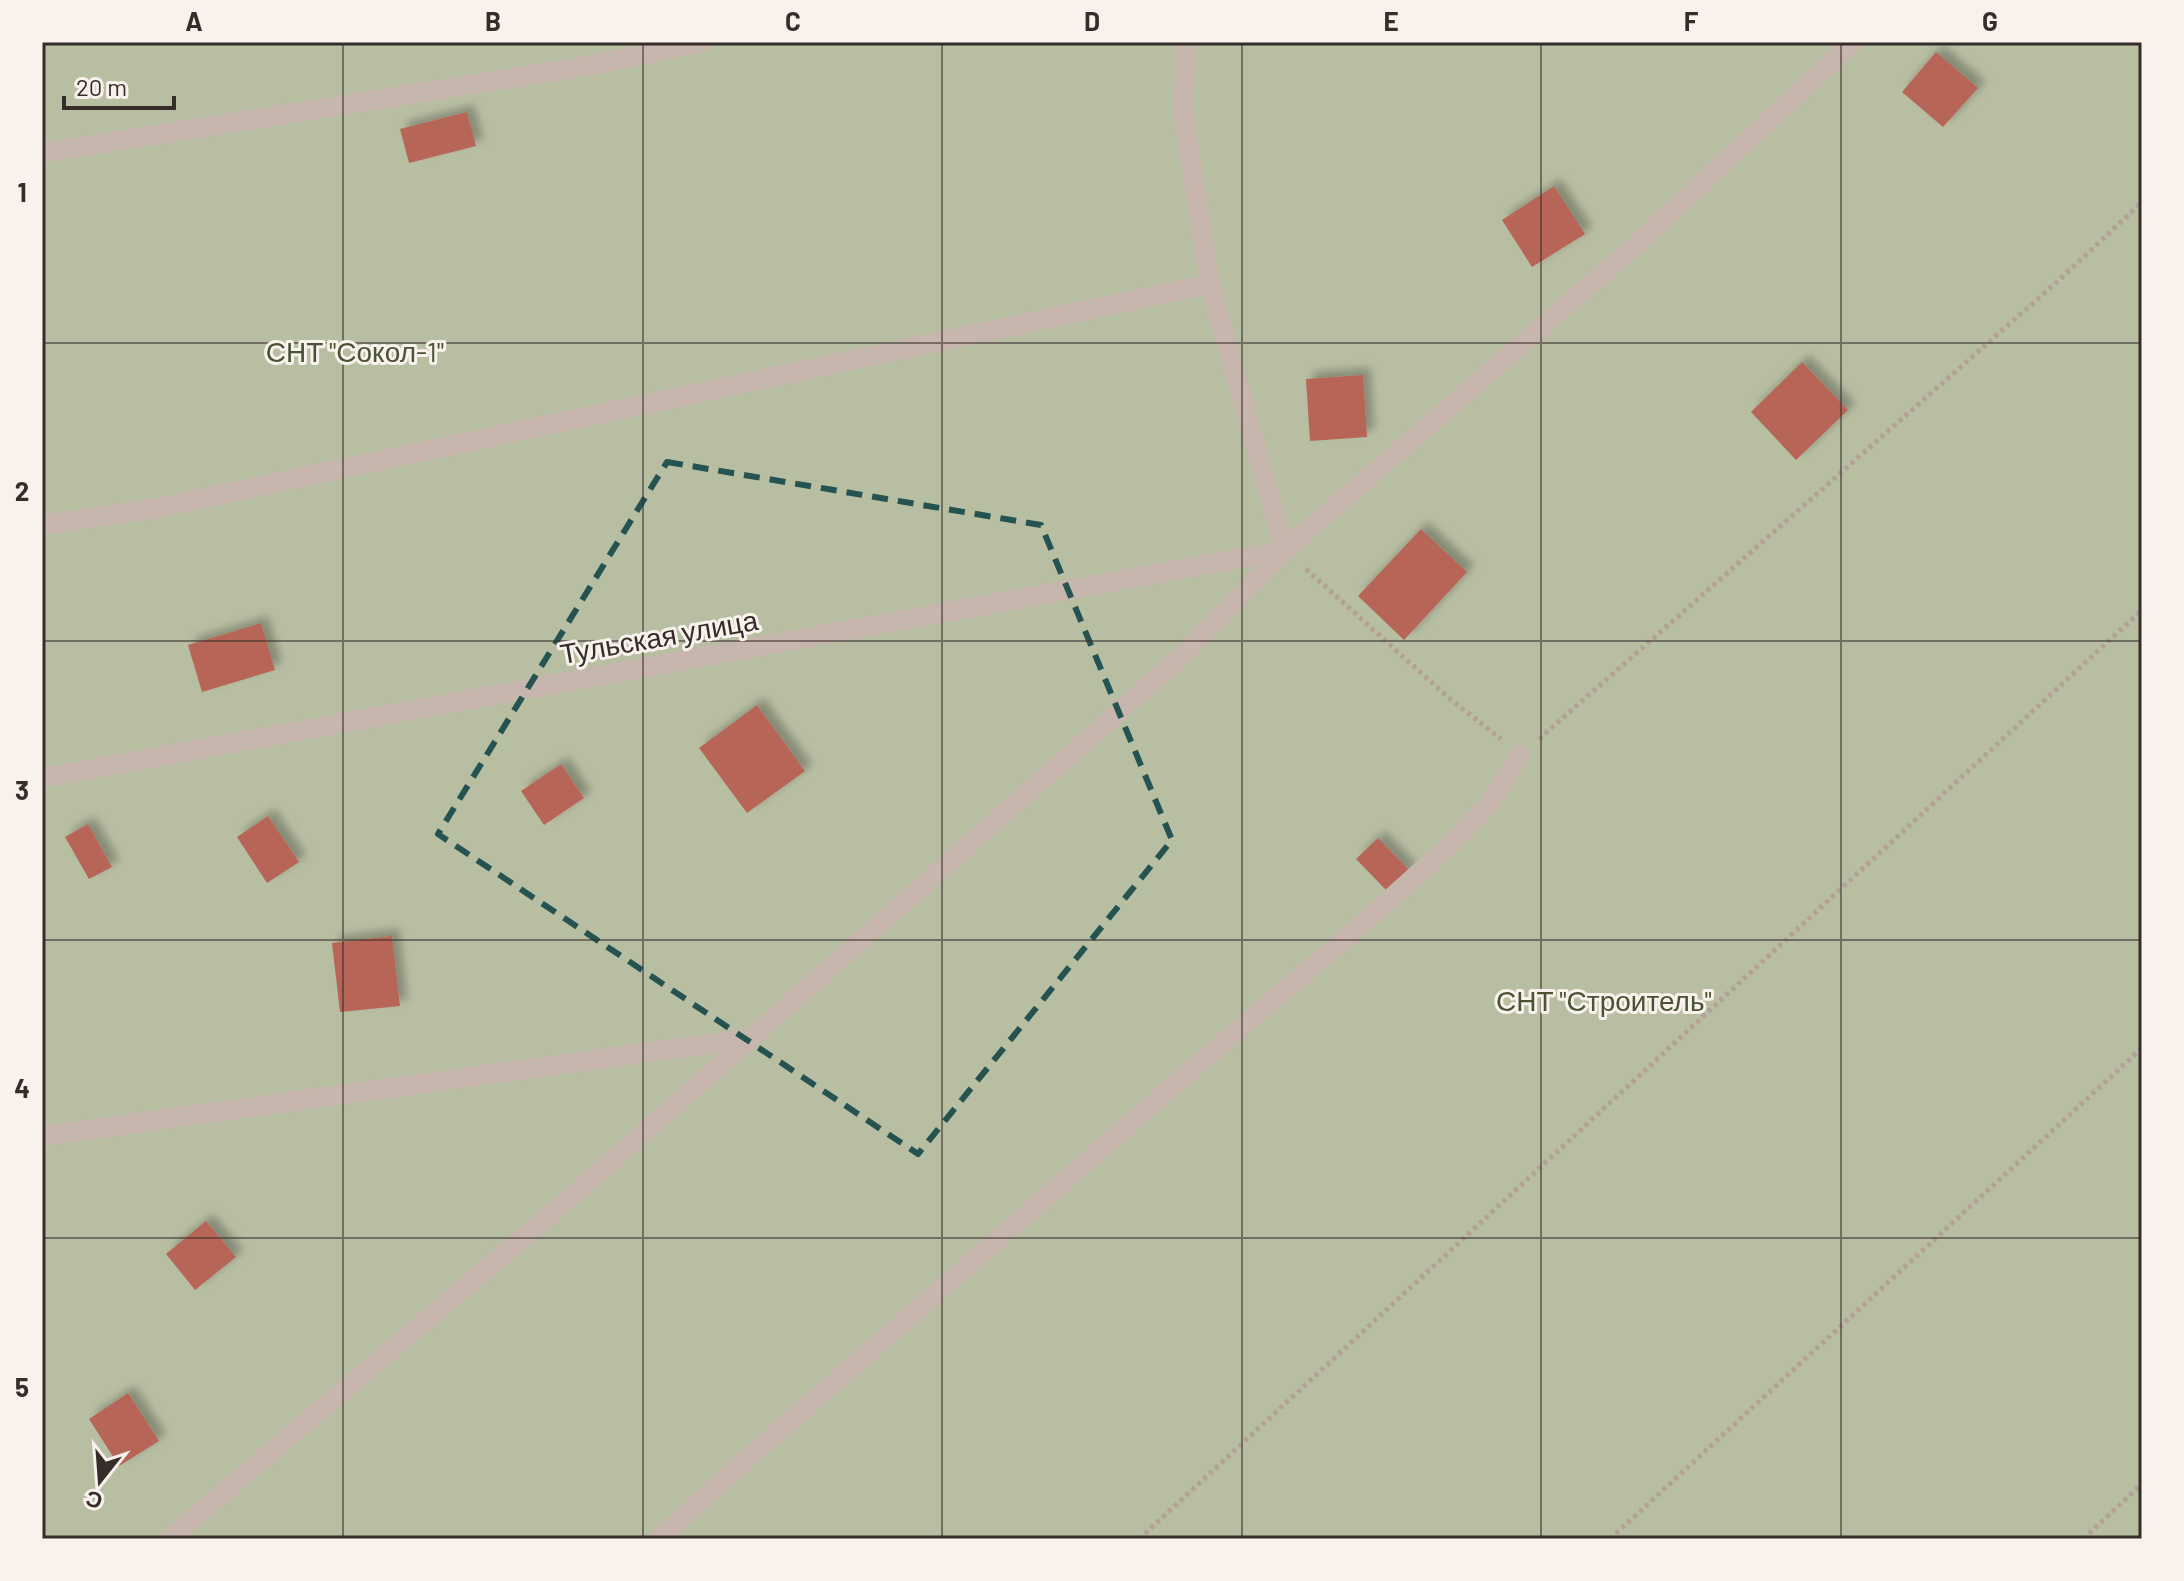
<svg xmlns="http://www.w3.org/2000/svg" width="2184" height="1581" font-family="Barlow,sans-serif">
<defs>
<filter id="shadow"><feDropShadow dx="7" dy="-7" stdDeviation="4" flood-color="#0004"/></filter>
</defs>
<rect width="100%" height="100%" fill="#f0e7e0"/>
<rect fill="#b7bea2" x="42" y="42" width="2100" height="1497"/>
<g fill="#b76557" filter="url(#shadow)">
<path d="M1936,52L1978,88L1943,127L1902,92Z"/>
<path d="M467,112L476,146L409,163L400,129Z"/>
<path d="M1554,186L1585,234L1532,267L1502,220Z"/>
<path d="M1802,362L1848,410L1796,460L1751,412Z"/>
<path d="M1363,375L1367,437L1310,441L1306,379Z"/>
<path d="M1421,529L1467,572L1404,640L1358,596Z"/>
<path d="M261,623L275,670L202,692L188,645Z"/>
<path d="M757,705L805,771L747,813L699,748Z"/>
<path d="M561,764L584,798L544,825L521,791Z"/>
<path d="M268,816L299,862L267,883L237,837Z"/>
<path d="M88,824L112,867L89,879L65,837Z"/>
<path d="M1378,838L1410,871L1388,892L1356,859Z"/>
<path d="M392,936L400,1006L340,1012L332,943Z"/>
<path d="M206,1221L236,1257L195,1290L166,1254Z"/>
<path d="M128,1393L159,1441L119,1466L89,1419Z"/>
</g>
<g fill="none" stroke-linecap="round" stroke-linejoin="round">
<g stroke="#b3a198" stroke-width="5" stroke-dasharray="4 4" stroke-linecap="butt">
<path d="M1306,569L1450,699L1501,739"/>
<path d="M1539,739L2057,282L2142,202"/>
<path d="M1139,1539L2142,610"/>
<path d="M1610,1539L2142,1048"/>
<path d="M2083,1539L2142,1484"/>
</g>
<g stroke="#c7b6ad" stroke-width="20">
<path d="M1186,42L1183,111L1210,284L1285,550L1636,245L1853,42"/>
<path d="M42,153L593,65L703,42"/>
<path d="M42,525L157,508L1210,284"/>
<path d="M42,778L1285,550"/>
<path d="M42,1136L751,1038"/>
<path d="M169,1539L571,1197L751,1038L1175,662L1285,550"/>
<path d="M659,1539L731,1473L1181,1079L1360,926L1448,847L1490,803L1520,755"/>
</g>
</g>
<path fill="none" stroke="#255351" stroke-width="6" stroke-dasharray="16 10" stroke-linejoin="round" d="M667,462L1041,525L1172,840L918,1154L438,834Z"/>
<path fill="none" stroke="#362d2b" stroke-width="2" stroke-opacity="0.55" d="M343,42V1539M643,42V1539M942,42V1539M1242,42V1539M1541,42V1539M1841,42V1539M42,343H2142M42,641H2142M42,940H2142M42,1238H2142"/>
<g text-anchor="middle" stroke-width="6" stroke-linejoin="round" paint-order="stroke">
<g font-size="28" fill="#495232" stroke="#f8f1ec">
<text x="355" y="362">СНТ "Сокол-1"</text>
<text x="1604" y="1011">СНТ "Строитель"</text>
</g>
<g font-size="28" fill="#362d2b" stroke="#f8f1ec">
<text transform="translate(659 637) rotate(-10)" y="10">Тульская улица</text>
</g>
</g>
<rect width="2184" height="1581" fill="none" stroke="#f8f1ec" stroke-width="88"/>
<g transform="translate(100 1481) rotate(197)" stroke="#f8f1ec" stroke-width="6" paint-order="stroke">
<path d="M0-6L14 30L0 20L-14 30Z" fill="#362d2b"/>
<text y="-12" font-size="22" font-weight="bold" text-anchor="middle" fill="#362d2b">С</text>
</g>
<path d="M64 96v12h110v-12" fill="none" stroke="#362d2b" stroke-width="4"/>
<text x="76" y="96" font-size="24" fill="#362d2b" stroke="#f8f1ec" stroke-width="6" paint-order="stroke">20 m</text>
<rect x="44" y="44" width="2096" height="1493" fill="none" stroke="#362d2b" stroke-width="3"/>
<g font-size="26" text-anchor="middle" font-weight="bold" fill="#362d2b">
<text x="194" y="31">A</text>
<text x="493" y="31">B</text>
<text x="793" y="31">C</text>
<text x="1092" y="31">D</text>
<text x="1391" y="31">E</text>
<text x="1691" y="31">F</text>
<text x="1990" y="31">G</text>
<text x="22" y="202">1</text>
<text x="22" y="501">2</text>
<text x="22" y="800">3</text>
<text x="22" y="1098">4</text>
<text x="22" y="1397">5</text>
</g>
</svg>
